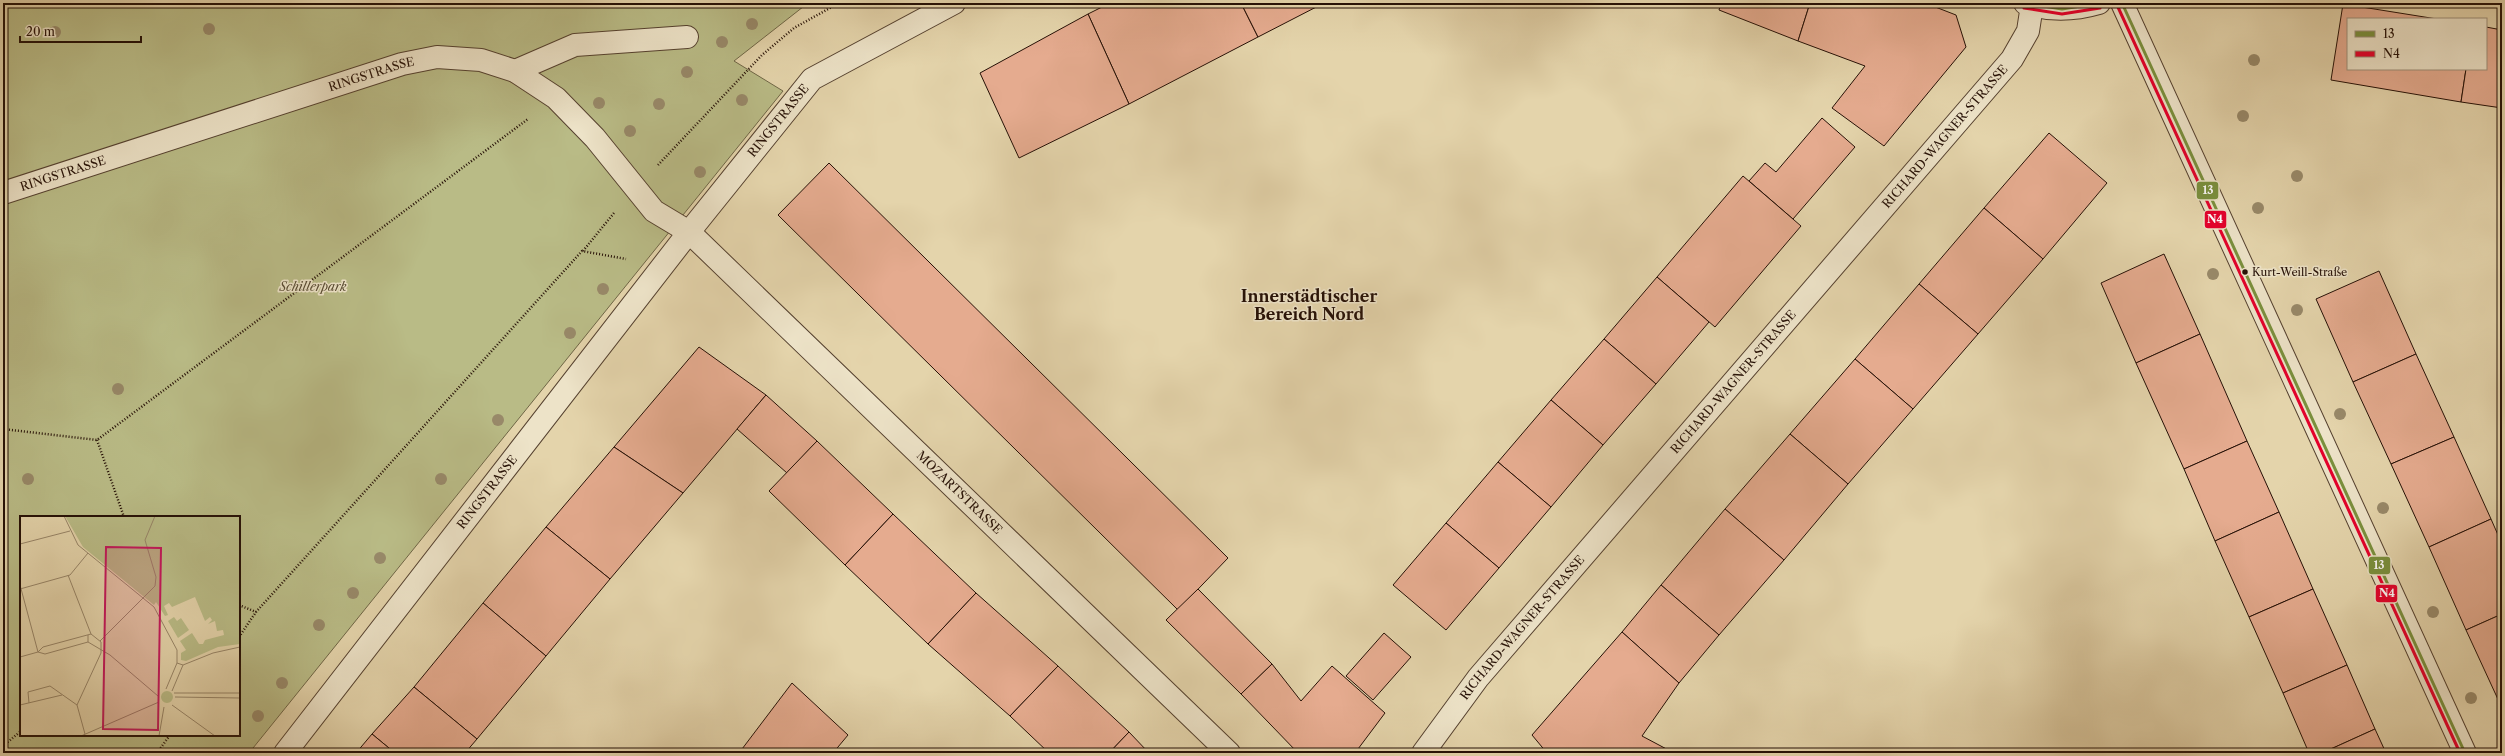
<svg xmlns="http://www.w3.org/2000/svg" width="2505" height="756" font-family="'Libre Caslon Text',serif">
<rect width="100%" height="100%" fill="#e4d4ab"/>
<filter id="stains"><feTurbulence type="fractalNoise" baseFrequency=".005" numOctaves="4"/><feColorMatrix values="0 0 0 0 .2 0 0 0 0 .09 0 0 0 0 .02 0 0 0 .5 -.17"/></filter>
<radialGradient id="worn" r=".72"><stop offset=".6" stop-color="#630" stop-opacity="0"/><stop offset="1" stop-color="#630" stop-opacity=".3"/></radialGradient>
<path fill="#b9bb86" stroke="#6f6646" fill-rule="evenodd" d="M3,3H808L734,61L783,91L249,753H3ZM21,517H239V735H21Z"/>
<g fill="#e5ab8f" stroke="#251006">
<path d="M1110,3H1241L1258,37L1129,104L1088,14Z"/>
<path d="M1241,3H1324L1258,37Z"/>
<path d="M1721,3H1810L1798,41L1719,10Z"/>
<path d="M1810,3H1925L1956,15L1966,47L1884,146L1832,108L1865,66L1798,41Z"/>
<path d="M2343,4L2437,19H2348V69H2466L2461,102L2331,80Z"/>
<path d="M1088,14L1129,104L1019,158L980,73Z"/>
<path d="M2486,27L2502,30V108L2461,102L2466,69H2486Z"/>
<path d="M1822,118L1855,147L1793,219L1749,181L1765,163L1776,172Z"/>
<path d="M2049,133L2107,183L2043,259L1984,208Z"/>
<path d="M829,163L1228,558L1178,610L778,215Z"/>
<path d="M1743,176L1801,226L1715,327L1657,277Z"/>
<path d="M1984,208L2043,259L1978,334L1919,284Z"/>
<path d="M2164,254L2200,334L2136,363L2101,283Z"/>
<path d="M2379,271L2416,354L2353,382L2316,299Z"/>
<path d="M1657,277L1709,322L1656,384L1604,339Z"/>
<path d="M1919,284L1978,334L1913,409L1855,359Z"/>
<path d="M2200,334L2247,441L2184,469L2136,363Z"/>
<path d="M1604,339L1656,384L1603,445L1551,400Z"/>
<path d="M699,347L766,395L683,493L614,447Z"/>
<path d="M2416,354L2454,437L2391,464L2353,382Z"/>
<path d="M1855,359L1913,409L1848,484L1790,434Z"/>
<path d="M766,395L817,441L787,473L737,429Z"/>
<path d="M1551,400L1603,445L1551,507L1498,462Z"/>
<path d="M1790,434L1848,484L1784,560L1725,509Z"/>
<path d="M2454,437L2491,519L2429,547L2391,464Z"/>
<path d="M817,441L893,514L845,565L769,491Z"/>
<path d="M2247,441L2279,512L2215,541L2184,469Z"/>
<path d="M614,447L683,493L610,579L546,527Z"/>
<path d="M1498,462L1551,507L1499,568L1446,523Z"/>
<path d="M1725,509L1784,560L1719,635L1661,585Z"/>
<path d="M2279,512L2313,589L2249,617L2215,541Z"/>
<path d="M893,514L976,593L928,644L845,565Z"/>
<path d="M2491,519L2502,544V614L2466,630L2429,547Z"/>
<path d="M1446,523L1499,568L1446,630L1393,585Z"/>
<path d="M546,527L610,579L546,656L483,603Z"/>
<path d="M1661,585L1719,635L1679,683L1622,632Z"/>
<path d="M1198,589L1272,664L1241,694L1166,620Z"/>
<path d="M2313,589L2347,665L2283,693L2249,617Z"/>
<path d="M976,593L1058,666L1010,716L928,644Z"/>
<path d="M483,603L546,656L477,739L414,687Z"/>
<path d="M2502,614V708L2466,630Z"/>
<path d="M1622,632L1679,683L1642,736L1674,753H1547L1532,735Z"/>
<path d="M1384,633L1411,657L1373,700L1346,676Z"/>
<path d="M1272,664L1301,701L1332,666L1385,713L1355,753H1298L1241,694Z"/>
<path d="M2347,665L2375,729L2322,753H2309L2283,693Z"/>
<path d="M1058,666L1129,732L1109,753H1049L1010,716Z"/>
<path d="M792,683L848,735L833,753H739Z"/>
<path d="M414,687L477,739L465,753H395L372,734Z"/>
<path d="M2375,729L2386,753H2322Z"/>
<path d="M1129,732L1149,753H1109Z"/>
<path d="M372,734L395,753H356Z"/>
</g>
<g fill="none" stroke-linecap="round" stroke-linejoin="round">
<g stroke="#55412f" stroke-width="24">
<path id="service" d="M515,71L575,45L687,37"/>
</g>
<g stroke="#55412f" stroke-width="24">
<g id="minor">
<path d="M2025,3C2049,11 2075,10 2099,3"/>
<path d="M2122,3L2465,753"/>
<path id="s1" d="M3,193L402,64L437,57L481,60L515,71L556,98L595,138L654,211L689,232L1229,753"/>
<path id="s2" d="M285,753L689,232L812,79L954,3"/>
<path id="s3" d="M1423,753L1478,678L2012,59L2028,31L2032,5"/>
</g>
</g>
<g stroke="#251006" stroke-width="2.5" stroke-dasharray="1 2" stroke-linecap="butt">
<path d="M658,165L762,55L794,28L839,3"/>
<path d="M583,251L614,213"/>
<path d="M3,429L97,440L528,119"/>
<path d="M97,440L124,517"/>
<path d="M239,605L256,612"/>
<path d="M239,637L256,612L582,251L626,259"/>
<path d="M3,746L21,731"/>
<path d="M157,753L170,735"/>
</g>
<use href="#service" stroke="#ede3c8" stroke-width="22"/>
<use href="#minor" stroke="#ede3c8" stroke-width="22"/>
<g stroke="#ede3c8" stroke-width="6">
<g id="bus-1">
<path d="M2025,3L2062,9L2099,3"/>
<path d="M2122,3L2465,753"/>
</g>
</g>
<g stroke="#ede3c8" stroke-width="6">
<g id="bus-2">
<path d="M2117,5L2460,753"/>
<path d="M2024,8L2062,14L2100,8"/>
</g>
</g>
<use href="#bus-1" stroke="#7a903d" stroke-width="3"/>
<use href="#bus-2" stroke="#e4002b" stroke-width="3"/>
</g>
<g fill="#988969">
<circle cx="752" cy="24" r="6"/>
<circle cx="209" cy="29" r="6"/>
<circle cx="55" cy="32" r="6"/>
<circle cx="722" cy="42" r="6"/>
<circle cx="2254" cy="60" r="6"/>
<circle cx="687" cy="72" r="6"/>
<circle cx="742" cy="100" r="6"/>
<circle cx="599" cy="103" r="6"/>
<circle cx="659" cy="104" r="6"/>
<circle cx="2243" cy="116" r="6"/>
<circle cx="630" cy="131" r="6"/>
<circle cx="700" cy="172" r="6"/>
<circle cx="2297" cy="176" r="6"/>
<circle cx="2258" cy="208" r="6"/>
<circle cx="2213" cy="274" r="6"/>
<circle cx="603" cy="289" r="6"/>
<circle cx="2297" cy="310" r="6"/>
<circle cx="570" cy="333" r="6"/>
<circle cx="118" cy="389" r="6"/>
<circle cx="2340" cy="414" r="6"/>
<circle cx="498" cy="420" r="6"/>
<circle cx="28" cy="479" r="6"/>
<circle cx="441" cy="479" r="6"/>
<circle cx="2383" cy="508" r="6"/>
<circle cx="380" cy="558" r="6"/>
<circle cx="353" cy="593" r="6"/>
<circle cx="2433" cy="612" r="6"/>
<circle cx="319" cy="625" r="6"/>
<circle cx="282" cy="683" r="6"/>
<circle cx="2471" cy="698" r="6"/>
<circle cx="258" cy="716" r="6"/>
</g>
<circle fill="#251006" stroke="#ede3c8" stroke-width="1.5" cx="2245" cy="272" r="3.5"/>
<g text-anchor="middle" stroke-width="3" stroke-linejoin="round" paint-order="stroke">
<g font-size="11" fill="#251006" stroke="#ede3c8" text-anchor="start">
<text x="2252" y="276">Kurt-Weill-Straße</text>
</g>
<g font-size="12" fill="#251006" stroke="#ede3c8">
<text dy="4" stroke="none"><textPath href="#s1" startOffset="387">RINGSTRASSE</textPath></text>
<text dy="4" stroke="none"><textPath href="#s2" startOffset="802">RINGSTRASSE</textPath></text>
<text dy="4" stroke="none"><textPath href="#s3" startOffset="808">RICHARD-WAGNER-STRASSE</textPath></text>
<text dy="4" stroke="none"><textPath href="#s1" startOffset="63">RINGSTRASSE</textPath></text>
<text dy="4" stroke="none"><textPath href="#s3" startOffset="484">RICHARD-WAGNER-STRASSE</textPath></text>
<text dy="4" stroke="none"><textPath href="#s2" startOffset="330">RINGSTRASSE</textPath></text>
<text dy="4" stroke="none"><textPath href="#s1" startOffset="1150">MOZARTSTRASSE</textPath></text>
<text dy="4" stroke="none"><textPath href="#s3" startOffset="160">RICHARD-WAGNER-STRASSE</textPath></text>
</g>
<g font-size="12" font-style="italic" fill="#594c33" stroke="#ede3c8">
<text x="313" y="291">Schillerpark</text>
</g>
<g font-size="16" font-weight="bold" fill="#251006" stroke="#ede3c8">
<text x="1309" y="302">Innerstädtischer<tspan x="1309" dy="18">Bereich Nord</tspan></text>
</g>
</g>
<g transform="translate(20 516)">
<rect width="220" height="220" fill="#e4d4ab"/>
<path d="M45,0H220V128L198,131L166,145L161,144V137L166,134L160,125L172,117L179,128H183L185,124L204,119L203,114L197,115L195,105L188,108L192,104L190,101L185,105L175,81L152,91L149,87L144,90L148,99L145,100L136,86L134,89L63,31ZM154,101L157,105L161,102L169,114L158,122L148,105ZM141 181a6 6 0 1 1 12 0a6 6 0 1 1-12 0Z" fill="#b9bb86"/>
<path fill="none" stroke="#988669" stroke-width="1" d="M44,0L58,29L134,91L157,134V147L146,173M0,28L50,15M48,59L71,118M0,69L18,136M0,73L50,59L68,37M68,119V126L90,139L138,180M80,125L135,70L136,61L125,24L135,0M18,136L23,131L71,118L81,126V137L57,189M0,141L18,136L25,138L68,126M157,147L163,149L193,137L220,131M152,175L163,149M154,177H220M155,181L220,182M9,187L8,176L30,170L57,189L65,218M0,189L42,179M152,189L195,220M61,220L139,186M139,220L144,191"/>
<path fill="#c2185b" fill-opacity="0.15" stroke="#c2185b" stroke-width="2" d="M86,31L141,32L138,214L83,213Z"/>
<rect width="220" height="220" fill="none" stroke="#251006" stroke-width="2"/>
</g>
<g stroke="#ede3c8" stroke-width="1.5">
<rect x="2196" y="181" width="23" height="19" rx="4" fill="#7a903d"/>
<rect x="2204" y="210" width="23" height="19" rx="4" fill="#e4002b"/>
<rect x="2368" y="556" width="23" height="19" rx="4" fill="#7a903d"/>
<rect x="2375" y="584" width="23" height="19" rx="4" fill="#e4002b"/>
</g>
<g font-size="11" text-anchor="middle" font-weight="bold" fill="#fff">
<text x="2208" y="194">13</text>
<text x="2215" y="223">N4</text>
<text x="2379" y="569">13</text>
<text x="2387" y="597">N4</text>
</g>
<rect width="2505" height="756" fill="none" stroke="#e4d4ab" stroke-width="16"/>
<rect x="4" y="4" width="2497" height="748" fill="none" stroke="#251006" stroke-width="2"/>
<rect x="8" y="8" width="2489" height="740" fill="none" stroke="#251006"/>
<rect x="2347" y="18" width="140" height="52" fill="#ede3c8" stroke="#9d8f7a"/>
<rect x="2355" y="31" width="20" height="6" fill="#7a903d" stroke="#9d8f7a"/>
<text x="2383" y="38" font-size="12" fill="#251006">13</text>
<rect x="2355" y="51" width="20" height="6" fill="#e4002b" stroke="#9d8f7a"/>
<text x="2383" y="58" font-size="12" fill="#251006">N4</text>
<path d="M20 36v6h121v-6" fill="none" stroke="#251006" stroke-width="2"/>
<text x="26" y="36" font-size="12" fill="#251006" stroke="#ede3c8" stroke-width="3" paint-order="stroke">20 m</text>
<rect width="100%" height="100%" filter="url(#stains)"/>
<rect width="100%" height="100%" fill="url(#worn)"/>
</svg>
